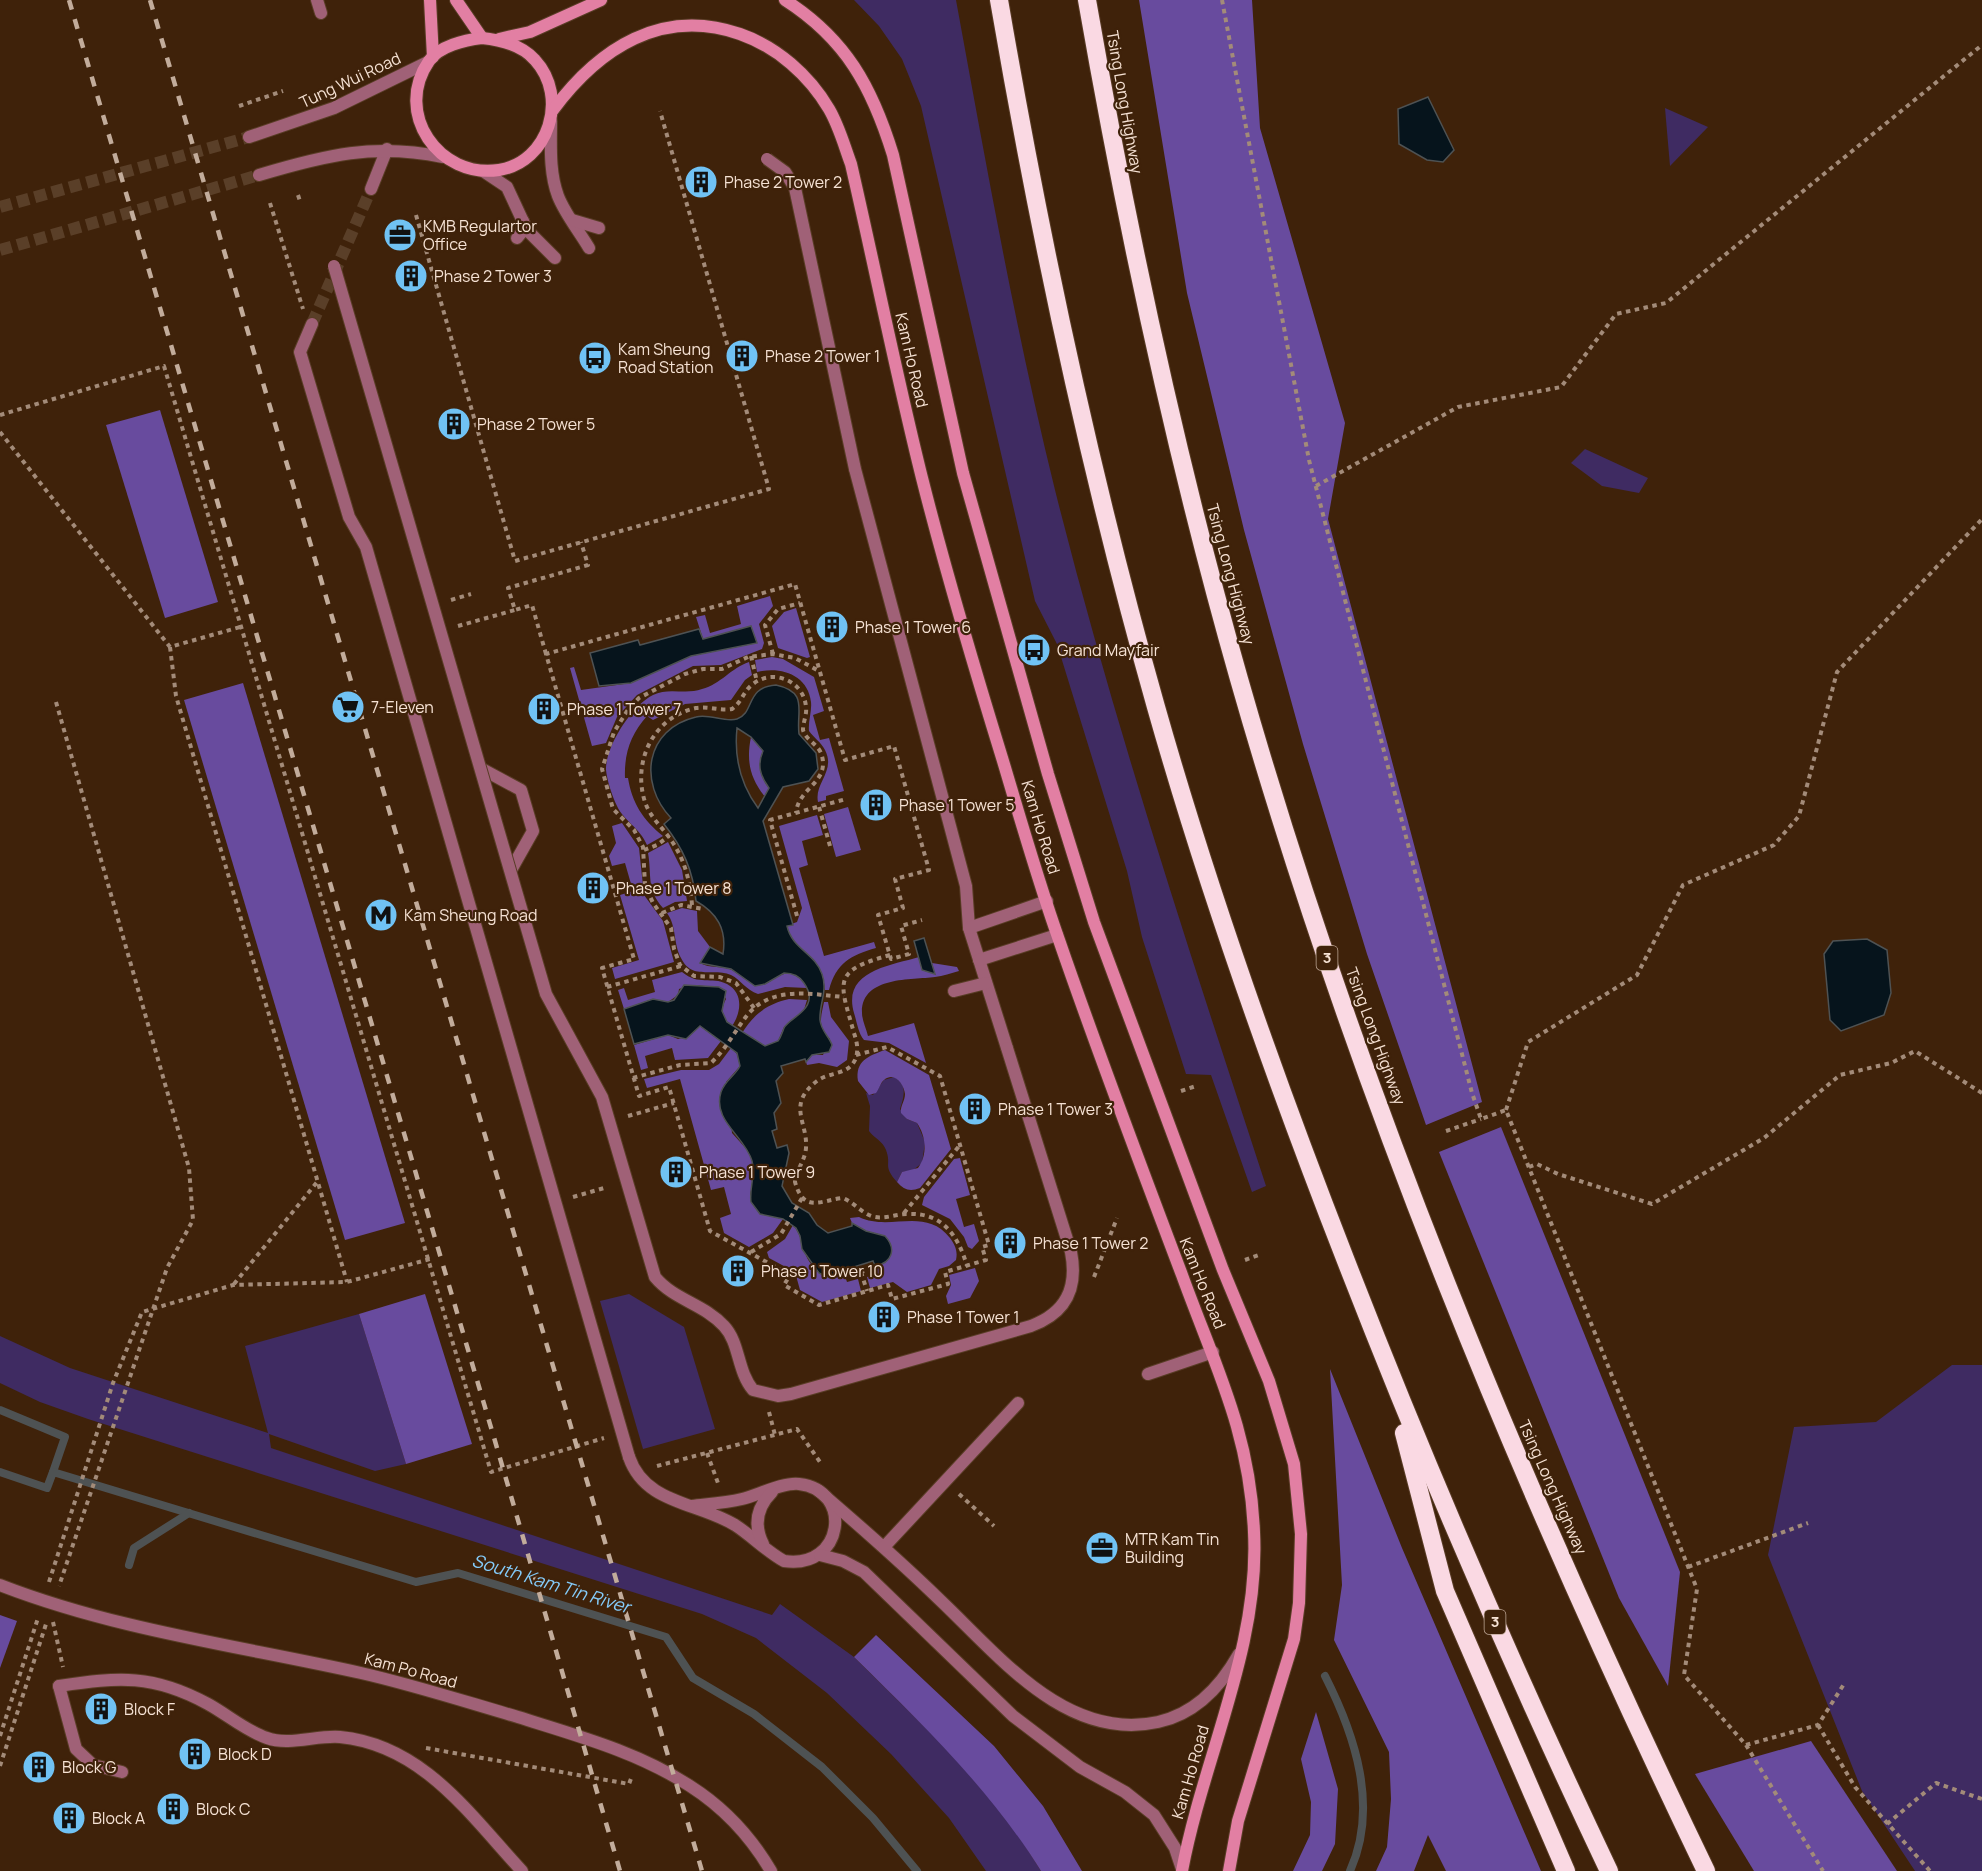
<svg xmlns="http://www.w3.org/2000/svg" width="1982" height="1871" font-family="Manrope,sans-serif">
<rect width="100%" height="100%" fill="#3f220a"/>
<g fill="#3f2b62">
<path d="M854,0H956C986,164 1015,328 1055,490C1114,725 1191,956 1266,1186L1252,1192L1211,1075L1186,1074L1142,937L1127,871L1057,644L1035,601L921,106L902,59L879,26Z"/>
<path d="M1665,108L1708,127L1670,166Z"/>
<path d="M1585,449L1648,478L1639,493L1602,486L1571,463Z"/>
<path d="M894,1077C908,1084 904,1097 900,1109L907,1119L917,1123L925,1142L922,1163L912,1171L902,1172L897,1182C882,1165 892,1166 886,1150C883,1141 874,1138 869,1131L870,1106L866,1093L873,1095L884,1080Z"/>
<path d="M629,1294L684,1327L715,1429L643,1449L600,1301Z"/>
<path d="M359,1314L406,1464L375,1471L269,1434L271,1448L772,1615L780,1604L854,1657L954,1756L1014,1828L1041,1871H986L949,1818L891,1754L827,1693L756,1638L702,1614L88,1419L40,1402L0,1383V1336L70,1368L268,1433L245,1346Z"/>
<path d="M1952,1365H1982V1871H1915L1862,1791L1768,1555L1794,1427L1876,1422Z"/>
</g>
<g fill="#684b9e">
<path d="M1139,0H1252L1260,128L1345,423L1328,519L1482,1102L1426,1125L1367,954L1303,744L1244,530L1187,293Z"/>
<path d="M160,410L218,602L165,618L106,425Z"/>
<path d="M770,596L773,606L759,624L764,643L762,649L721,665L693,666L637,695L617,717L606,743L592,746L570,668L574,667L581,690L631,683L691,656L756,643L751,626L703,639L696,617L705,615L710,633L741,624L737,606Z"/>
<path d="M796,608L810,657L807,658L778,648L772,626L784,612Z"/>
<path d="M772,657L783,659L814,677L824,711L813,715L820,740L829,738L844,791L826,796V800L818,802C814,783 836,771 825,750C821,742 814,738 809,731C808,721 812,712 811,702C808,675 781,666 757,672L755,660Z"/>
<path d="M749,662L752,675L745,680L731,700L685,704L653,720L647,716C631,734 624,753 625,778H628C632,803 643,820 663,836L647,845C640,828 623,820 617,806C612,796 607,780 606,770C605,747 632,705 653,695C668,687 686,695 702,689C721,684 731,668 749,662Z"/>
<path d="M243,683L405,1223L345,1240L184,700Z"/>
<path d="M751,737L763,751C757,765 760,776 769,788L766,798C750,779 746,761 751,737Z"/>
<path d="M848,807L861,850L836,857L824,814Z"/>
<path d="M817,815L823,835L802,841L808,865L799,868L824,956L874,942L876,948C851,955 836,963 829,990H825C823,956 794,955 786,926L797,922L802,908L779,826Z"/>
<path d="M622,823L639,848L644,895L663,921L674,962L615,979L612,968L639,960L620,895L633,891L625,863L612,866L609,856L616,843L612,826Z"/>
<path d="M668,842L682,870L687,901L675,902L663,908C646,889 652,875 648,853Z"/>
<path d="M682,908L697,911L698,931L710,947L700,963C710,969 722,965 732,970C744,975 751,989 765,984C775,980 779,973 791,973L804,981L807,988L785,987L758,994C746,990 741,980 731,975C713,967 692,981 681,958C673,943 677,927 667,913Z"/>
<path d="M919,957L922,970L934,973L932,963L957,967L959,971C951,973 943,976 935,977C912,980 861,976 862,1013C862,1020 866,1028 868,1036L914,1023L926,1063L889,1043L864,1040C858,1033 857,1022 854,1013C842,971 889,966 919,957Z"/>
<path d="M682,972C699,986 711,976 727,984C744,993 741,1013 732,1026C722,1019 720,1010 726,999L719,987L690,985L679,989L678,995L668,1002L650,1000L624,1009L618,990L624,988L628,1000L655,992L652,980Z"/>
<path d="M789,999L807,1000L803,1013L784,1027L778,1041L765,1046L742,1033C754,1014 767,1004 789,999Z"/>
<path d="M824,1002H828L831,1017L849,1041L847,1060L837,1067L819,1063L807,1065L806,1062L812,1055H823L830,1039C817,1027 821,1017 824,1002Z"/>
<path d="M700,1026L721,1041L708,1058L675,1060L672,1048L645,1056L648,1068L641,1070L634,1045L668,1035L678,1039L689,1036Z"/>
<path d="M731,1048L737,1054L740,1066L726,1082L732,1133L749,1152L753,1163L754,1176L750,1195L760,1214L783,1219L773,1233L749,1247L724,1233L720,1218L731,1214L724,1187L711,1190L680,1079L647,1088L644,1079L681,1070H709L719,1064Z"/>
<path d="M885,1050L929,1075L951,1149L920,1188C910,1192 904,1190 897,1182L902,1172L918,1168C928,1155 926,1136 917,1123L907,1119L901,1113C900,1106 905,1101 905,1094C904,1085 895,1071 884,1080C881,1082 879,1089 876,1093L869,1095L858,1081C855,1061 868,1056 885,1050Z"/>
<path d="M1501,1127L1680,1572L1668,1686L1619,1598L1439,1152Z"/>
<path d="M960,1158L970,1195L956,1199L964,1227L974,1224L979,1241L972,1249L968,1247L964,1237L950,1219L922,1205L924,1197L954,1159Z"/>
<path d="M859,1217C890,1232 925,1206 950,1238C955,1245 958,1251 956,1260L949,1266L939,1269L931,1285L907,1292L893,1282L870,1288L867,1277L877,1274L875,1266L882,1265L878,1234L866,1231L852,1223L850,1218Z"/>
<path d="M793,1225C804,1237 801,1254 813,1266C818,1271 829,1274 836,1276L844,1273L847,1282L858,1279L861,1291L822,1302L800,1290L795,1272L769,1258L767,1252L785,1239Z"/>
<path d="M975,1268L979,1281L970,1298L948,1304L946,1296L951,1285L949,1275Z"/>
<path d="M425,1294L472,1444L406,1464L359,1314Z"/>
<path d="M1330,1369L1402,1548L1541,1871H1446L1428,1835L1414,1871H1376L1387,1847L1391,1799L1389,1752L1334,1640L1342,1585Z"/>
<path d="M0,1615L17,1621L0,1668Z"/>
<path d="M876,1635L994,1746L1043,1806L1082,1871H1041C990,1789 922,1724 854,1657Z"/>
<path d="M1316,1712L1338,1789L1335,1844L1322,1871H1293L1310,1835L1311,1802L1301,1759Z"/>
<path d="M1811,1741L1897,1871H1754L1695,1774Z"/>
</g>
<g fill="#06141c" stroke="#4e5253" stroke-width="1.5" fill-rule="evenodd">
<path d="M1428,97L1454,150L1443,162L1427,160L1399,144L1398,109Z"/>
<path d="M751,626L757,643L691,656L631,683L599,686L590,653L638,640L640,645L699,629L703,639Z"/>
<path d="M776,685C809,692 796,711 799,734L816,753L818,769L809,781L783,787L763,821L793,925L787,926C792,949 815,953 822,974C828,991 819,1004 820,1020C821,1031 829,1036 832,1045L829,1052L812,1055L806,1062L805,1059L781,1066L783,1073L776,1081L781,1103L774,1113L777,1129L772,1131L777,1148L787,1145L789,1153L782,1186L792,1203L809,1213L817,1225L828,1233L852,1226V1223L866,1231L885,1236C897,1249 892,1263 875,1266L873,1261L844,1270V1273L827,1277L819,1273L802,1249L800,1236L796,1228L783,1219L760,1214L751,1202C749,1188 756,1175 752,1161C745,1136 712,1121 721,1092C725,1080 735,1076 740,1066L737,1053L700,1026L686,1039L668,1035L634,1044L624,1009L653,999L668,1002L674,1000L684,985L719,987L726,991L722,1011L727,1022L765,1046L778,1041C781,1037 782,1033 784,1028C789,1017 822,1009 804,983C799,975 792,973 784,973L765,984L755,986L731,969L700,963L710,947L723,954C727,929 717,913 696,901C693,870 683,848 664,824L671,818C638,783 645,729 696,717C709,713 725,723 737,719C755,713 745,687 776,685ZM737,728L751,737L763,751C757,765 760,776 769,788L758,808C741,785 734,757 737,728Z"/>
<path d="M924,938L935,974L922,970L914,941Z"/>
<path d="M1867,939L1887,950L1891,993L1884,1015L1841,1031L1830,1020L1824,954L1833,941Z"/>
</g>
<g fill="none" stroke-linecap="round" stroke-linejoin="round">
<g stroke="#4e5253" stroke-width="8">
<path d="M0,1410L65,1437L53,1472"/>
<path d="M0,1472L47,1488L53,1472L416,1582L458,1573L666,1637L693,1678L754,1714L822,1767L873,1818L917,1871"/>
<path d="M129,1565L134,1548L189,1513"/>
<path d="M1325,1676C1355,1735 1379,1807 1350,1871"/>
</g>
<path stroke="#5a3f28" stroke-width="12" stroke-dasharray="12 6" stroke-linecap="butt" d="M312,324L371,189"/>
<g stroke="#5a3f28" stroke-width="12" stroke-dasharray="12 6" stroke-linecap="butt">
<path d="M0,207L249,137"/>
<path d="M0,250L259,175"/>
</g>
<g stroke="#593d26" stroke-width="14">
<g id="service">
<path d="M317,0L321,13"/>
<path d="M551,121C551,145 549,172 558,196C565,214 579,231 589,248"/>
<path d="M483,171L507,187L527,230L555,258"/>
<path d="M572,220L599,228"/>
<path d="M517,238L522,232L523,221"/>
<path d="M855,469L966,886L969,928L1007,1048"/>
<path d="M482,769L521,790L533,831L511,870"/>
<path d="M969,928L1047,901"/>
<path d="M979,960L1057,935"/>
<path d="M954,991L986,983"/>
<path d="M1148,1374L1213,1352"/>
<path d="M629,1457C645,1504 697,1502 735,1525C752,1536 766,1551 784,1561C844,1570 854,1490 799,1484C783,1482 758,1495 742,1499C725,1503 708,1504 692,1506"/>
<path d="M819,1491C861,1527 902,1563 941,1601C1000,1657 1067,1742 1158,1722C1195,1714 1221,1686 1239,1654"/>
<path d="M763,1544C753,1524 757,1507 772,1492"/>
<path d="M884,1547L1018,1403"/>
<path d="M820,1555L843,1561L864,1572L1013,1716L1080,1767L1125,1792L1154,1815L1175,1848L1182,1869"/>
<path d="M59,1686L76,1749L93,1765L122,1772"/>
</g>
</g>
<g stroke="#593d26" stroke-width="14">
<g id="pedestrian">
<path d="M371,189L387,149"/>
<path d="M312,324L300,352L349,517L366,547L629,1457"/>
</g>
</g>
<g stroke="#593d26" stroke-width="14">
<g id="minor">
<path d="M0,1585C116,1630 240,1646 361,1673C414,1685 466,1702 518,1717C578,1736 638,1752 690,1786C723,1807 751,1837 771,1871"/>
<path d="M59,1686C119,1677 153,1674 208,1704C228,1715 246,1731 267,1738C289,1746 317,1735 340,1737C423,1745 470,1815 522,1871"/>
</g>
</g>
<g stroke="#593d26" stroke-width="14">
<g id="tertiary">
<path d="M249,137L334,108L428,62"/>
<path d="M259,175C326,155 374,143 443,157"/>
</g>
</g>
<g stroke="#593d26" stroke-width="14">
<g id="secondary">
<path d="M430,0L433,57"/>
<path d="M456,0L482,38"/>
<path d="M785,0C846,39 872,87 893,155L963,473L1048,774L1094,922L1223,1270L1269,1381L1294,1464L1301,1534L1299,1603L1294,1639L1238,1821L1229,1871"/>
<path d="M482,38C501,40 522,45 535,60C569,97 549,162 499,170C439,179 393,113 429,61C439,46 465,40 482,38Z"/>
<path d="M499,39L530,32L601,0"/>
<path d="M553,110C599,48 662,7 740,34C777,47 809,75 829,109C839,126 844,145 851,164C875,268 896,374 922,478C946,573 974,667 1003,761C1021,821 1038,881 1059,940C1098,1053 1140,1164 1182,1275C1215,1366 1250,1432 1254,1532C1260,1648 1203,1758 1182,1871"/>
</g>
</g>
<g stroke="#593d26" stroke-width="20">
<g id="motorway">
<path d="M999,0C1040,239 1090,474 1156,707C1209,894 1275,1079 1346,1261C1426,1467 1514,1671 1609,1871"/>
<path d="M1087,0C1127,229 1175,455 1239,679C1356,1089 1521,1487 1706,1871"/>
<path d="M1404,1433L1445,1591L1566,1871"/>
</g>
</g>
<g stroke="#a38b79" stroke-width="4" stroke-dasharray="4.5 4.5" stroke-linecap="butt">
<path d="M1222,0L1309,460L1472,1093L1481,1119L1506,1110L1697,1589L1684,1675L1746,1745L1823,1871"/>
<path d="M239,106L283,91"/>
<path d="M298,195L300,201"/>
<path d="M270,203L303,309"/>
<path d="M416,215L515,561L769,489L660,111"/>
<path d="M0,415L164,366L491,1472L604,1438"/>
<path d="M0,432L170,647L240,627"/>
<path d="M1316,486L1458,407L1561,387L1616,314L1666,303L1982,45"/>
<path d="M451,600L471,594"/>
<path d="M458,626L515,610"/>
<path d="M170,647L176,696L347,1282"/>
<path d="M546,654L532,605L515,610L508,588L588,565L581,542"/>
<path d="M773,654L765,625L778,609L800,603"/>
<path d="M751,656L757,682"/>
<path d="M56,702L189,1168L193,1220L167,1268L59,1586"/>
<path d="M819,807L830,846"/>
<path d="M644,850L657,845L669,836"/>
<path d="M692,905C690,881 685,860 671,840C662,827 650,817 645,802C632,762 653,717 696,708C708,706 720,711 732,709C742,702 744,690 753,684C773,668 804,681 806,707C807,715 803,722 803,730C806,741 819,744 822,756C829,783 798,788 796,813"/>
<path d="M662,913L681,905L703,909"/>
<path d="M797,916L770,820L846,799"/>
<path d="M890,955C832,971 839,980 854,1033C857,1042 859,1051 855,1060C848,1075 829,1072 817,1081C786,1105 808,1122 806,1148C805,1161 796,1170 795,1182C804,1214 821,1200 843,1198C855,1203 862,1214 875,1217C886,1219 896,1214 907,1214C942,1212 958,1235 967,1266"/>
<path d="M607,987L681,966"/>
<path d="M754,1008L736,983L720,977L694,976L680,965L674,949L671,928L653,903L645,885L643,847L634,830L613,809L602,769L614,732L629,708L639,698L685,674L703,669H722L748,657L773,654L795,658L819,671"/>
<path d="M856,1055L887,1047L940,1076L989,1245L982,1247L986,1260L945,1272L948,1284L892,1299L888,1285L819,1305L784,1285L790,1275L710,1231L669,1087L639,1096L602,968L634,959L546,654L795,584L845,760L894,746L929,870L895,879L903,908L878,915L891,959L909,954L901,926L922,920"/>
<path d="M633,1078L680,1065L711,1063C725,1050 734,1033 745,1018C769,985 809,994 844,997"/>
<path d="M1181,1091L1196,1086"/>
<path d="M1506,1110L1528,1042L1637,975L1683,885L1774,845L1799,816L1837,672L1982,519"/>
<path d="M628,1116L674,1103"/>
<path d="M1446,1131L1481,1119"/>
<path d="M1529,1167L1537,1164L1558,1174L1652,1204L1764,1138L1840,1075L1891,1063L1915,1051L1982,1093"/>
<path d="M573,1197L604,1188"/>
<path d="M904,1213L960,1145"/>
<path d="M751,1252L781,1234L802,1198"/>
<path d="M1245,1260L1259,1255"/>
<path d="M861,1272L867,1291"/>
<path d="M851,1274L869,1270"/>
<path d="M1094,1277L1117,1218"/>
<path d="M234,1284L318,1181"/>
<path d="M769,1412L775,1435"/>
<path d="M707,1453L718,1483"/>
<path d="M657,1466L797,1429L820,1462"/>
<path d="M959,1494L994,1526"/>
<path d="M1688,1567L1808,1523"/>
<path d="M49,1582L113,1383L142,1312L233,1285L347,1282L430,1259"/>
<path d="M53,1622L63,1667"/>
<path d="M1818,1725L1855,1787L1930,1871"/>
<path d="M0,1736L38,1618"/>
<path d="M1746,1745L1818,1725L1844,1684"/>
<path d="M426,1748L629,1784L632,1776"/>
<path d="M0,1766L47,1621"/>
<path d="M1887,1824L1936,1783L1982,1799"/>
</g>
<use href="#service" stroke="#a06177" stroke-width="12"/>
<use href="#pedestrian" stroke="#a06177" stroke-width="12"/>
<use href="#minor" stroke="#a06177" stroke-width="12"/>
<use href="#tertiary" stroke="#a06177" stroke-width="12"/>
<use href="#secondary" stroke="#e27fa3" stroke-width="12"/>
<use href="#motorway" stroke="#fad9e3" stroke-width="18"/>
<g stroke="#c2ac9b" stroke-width="4.5" stroke-dasharray="10 10" stroke-linecap="butt">
<path d="M69,0L495,1441L620,1871"/>
<path d="M150,0L702,1871"/>
</g>
<g stroke="#593d26" stroke-width="14" stroke-linecap="butt">
<g id="service-bridge">
<path d="M767,159L785,172L795,188L855,469"/>
<path d="M334,266L546,994L602,1097L655,1277C674,1300 704,1304 724,1326C740,1343 737,1371 753,1390L778,1396L791,1394L1031,1326C1066,1313 1078,1288 1071,1252L1007,1048"/>
</g>
</g>
<use href="#service-bridge" stroke="#a06177" stroke-width="12"/>
</g>
<defs>
<g id="building-disc" transform="scale(1.725)"><circle r="9.5" fill="#70c2f4" stroke="#3f220a"/><path d="M-4-6H4V6H1V3H-1V6H-4ZM-2.5-4.3h1.7v1.8h-1.7ZM.8-4.3h1.7v1.8H.8ZM-2.5-1h1.7V.8h-1.7ZM.8-1h1.7V.8H.8Z" fill="#111"/></g>
<g id="office-disc" transform="scale(1.725)"><circle r="9.5" fill="#70c2f4" stroke="#3f220a"/><path d="M-6-3h4V-5.5h4V-3h4V5H-6ZM-1-4.5V-3h2v-1.5ZM-6 0V1H6V0Z" fill="#111"/></g>
<g id="bus-disc" transform="scale(1.725)"><circle r="9.5" fill="#70c2f4" stroke="#3f220a"/><path d="M-5-6H5V4H4V6H2V4H-2V6H-4V4H-5ZM-3.5-4V0h7V-4ZM-3.5 1.2v1.5H-2V1.2ZM2 1.2v1.5H3.5V1.2Z" fill="#111"/></g>
<g id="supermarket-disc" transform="scale(1.725)"><circle r="9.5" fill="#70c2f4" stroke="#3f220a"/><path d="M-6-5.5h2.5l.6 2H6L4.5 2H-2.5L-4.4-4H-6ZM-1.5 3.2a1.3 1.3 0 1 0 .1 0ZM3 3.2a1.3 1.3 0 1 0 .1 0Z" fill="#111"/></g>
<g id="metro-disc" transform="scale(1.725)"><circle r="9.5" fill="#70c2f4" stroke="#3f220a"/><path d="M-5.5 5V-5H-3L0 0L3-5H5.5V5H3V-.5L0 4L-3-.5V5Z" fill="#111"/></g>
</defs>
<g fill-rule="evenodd">
<use href="#building-disc" x="701" y="182"/>
<use href="#office-disc" x="400" y="235"/>
<use href="#building-disc" x="411" y="276"/>
<use href="#building-disc" x="742" y="356"/>
<use href="#bus-disc" x="595" y="358"/>
<use href="#building-disc" x="454" y="424"/>
<use href="#building-disc" x="832" y="627"/>
<use href="#bus-disc" x="1034" y="650"/>
<use href="#supermarket-disc" x="348" y="707"/>
<use href="#building-disc" x="544" y="709"/>
<use href="#building-disc" x="876" y="805"/>
<use href="#building-disc" x="593" y="888"/>
<use href="#metro-disc" x="381" y="915"/>
<use href="#building-disc" x="975" y="1109"/>
<use href="#building-disc" x="676" y="1172"/>
<use href="#building-disc" x="1010" y="1243"/>
<use href="#building-disc" x="738" y="1271"/>
<use href="#building-disc" x="884" y="1317"/>
<use href="#office-disc" x="1102" y="1548"/>
<use href="#building-disc" x="101" y="1709"/>
<use href="#building-disc" x="195" y="1754"/>
<use href="#building-disc" x="39" y="1767"/>
<use href="#building-disc" x="173" y="1809"/>
<use href="#building-disc" x="69" y="1818"/>
</g>
<g text-anchor="middle" stroke-width="4.5" stroke-linejoin="round" paint-order="stroke">
<g fill="#3f220a" stroke="#bfa897" stroke-width="1.5">
<rect x="1316.5" y="946" width="21" height="24" rx="4.5"/>
<rect x="1484.5" y="1610" width="21" height="24" rx="4.5"/>
</g>
<g font-size="15" font-weight="bold" fill="#f6e2d4">
<text x="1327" y="963">3</text>
<text x="1495" y="1627">3</text>
</g>
<g font-size="16" fill="#f6e2d4" stroke="#3f220a">
<text transform="translate(350 80) rotate(-25)" y="6">Tung Wui Road</text>
<text transform="translate(1125 102) rotate(80)" y="6">Tsing Long Highway</text>
<text transform="translate(912 360) rotate(77)" y="6">Kam Ho Road</text>
<text transform="translate(1231 574) rotate(75)" y="6">Tsing Long Highway</text>
<text transform="translate(1041 827) rotate(73)" y="6">Kam Ho Road</text>
<text transform="translate(1376 1036) rotate(70)" y="6">Tsing Long Highway</text>
<text transform="translate(1203 1283) rotate(68)" y="6">Kam Ho Road</text>
<text transform="translate(1553 1487) rotate(66)" y="6">Tsing Long Highway</text>
<text transform="translate(411 1670) rotate(15)" y="6">Kam Po Road</text>
<text transform="translate(1190 1772) rotate(-74)" y="6">Kam Ho Road</text>
</g>
<g font-size="16" fill="#f6e2d4" stroke="#3f220a" text-anchor="start">
<text x="724" y="188">Phase 2 Tower 2</text>
<text x="423" y="232">KMB Regulartor<tspan x="423" dy="18">Office</tspan></text>
<text x="434" y="282">Phase 2 Tower 3</text>
<text x="618" y="355">Kam Sheung<tspan x="618" dy="18">Road Station</tspan></text>
<text x="765" y="362">Phase 2 Tower 1</text>
<text x="477" y="430">Phase 2 Tower 5</text>
<text x="855" y="633">Phase 1 Tower 6</text>
<text x="1057" y="656">Grand Mayfair</text>
<text x="371" y="713">7-Eleven</text>
<text x="567" y="715">Phase 1 Tower 7</text>
<text x="899" y="811">Phase 1 Tower 5</text>
<text x="616" y="894">Phase 1 Tower 8</text>
<text x="404" y="921">Kam Sheung Road</text>
<text x="998" y="1115">Phase 1 Tower 3</text>
<text x="699" y="1178">Phase 1 Tower 9</text>
<text x="1033" y="1249">Phase 1 Tower 2</text>
<text x="761" y="1277">Phase 1 Tower 10</text>
<text x="907" y="1323">Phase 1 Tower 1</text>
<text x="1125" y="1545">MTR Kam Tin<tspan x="1125" dy="18">Building</tspan></text>
<text x="124" y="1715">Block F</text>
<text x="218" y="1760">Block D</text>
<text x="62" y="1773">Block G</text>
<text x="196" y="1815">Block C</text>
<text x="92" y="1824">Block A</text>
</g>
<g font-size="18" font-style="italic" fill="#84cbf9" stroke="#3f220a">
<text transform="translate(551 1584) rotate(17)" y="6">South Kam Tin River</text>
</g>
</g>
</svg>
